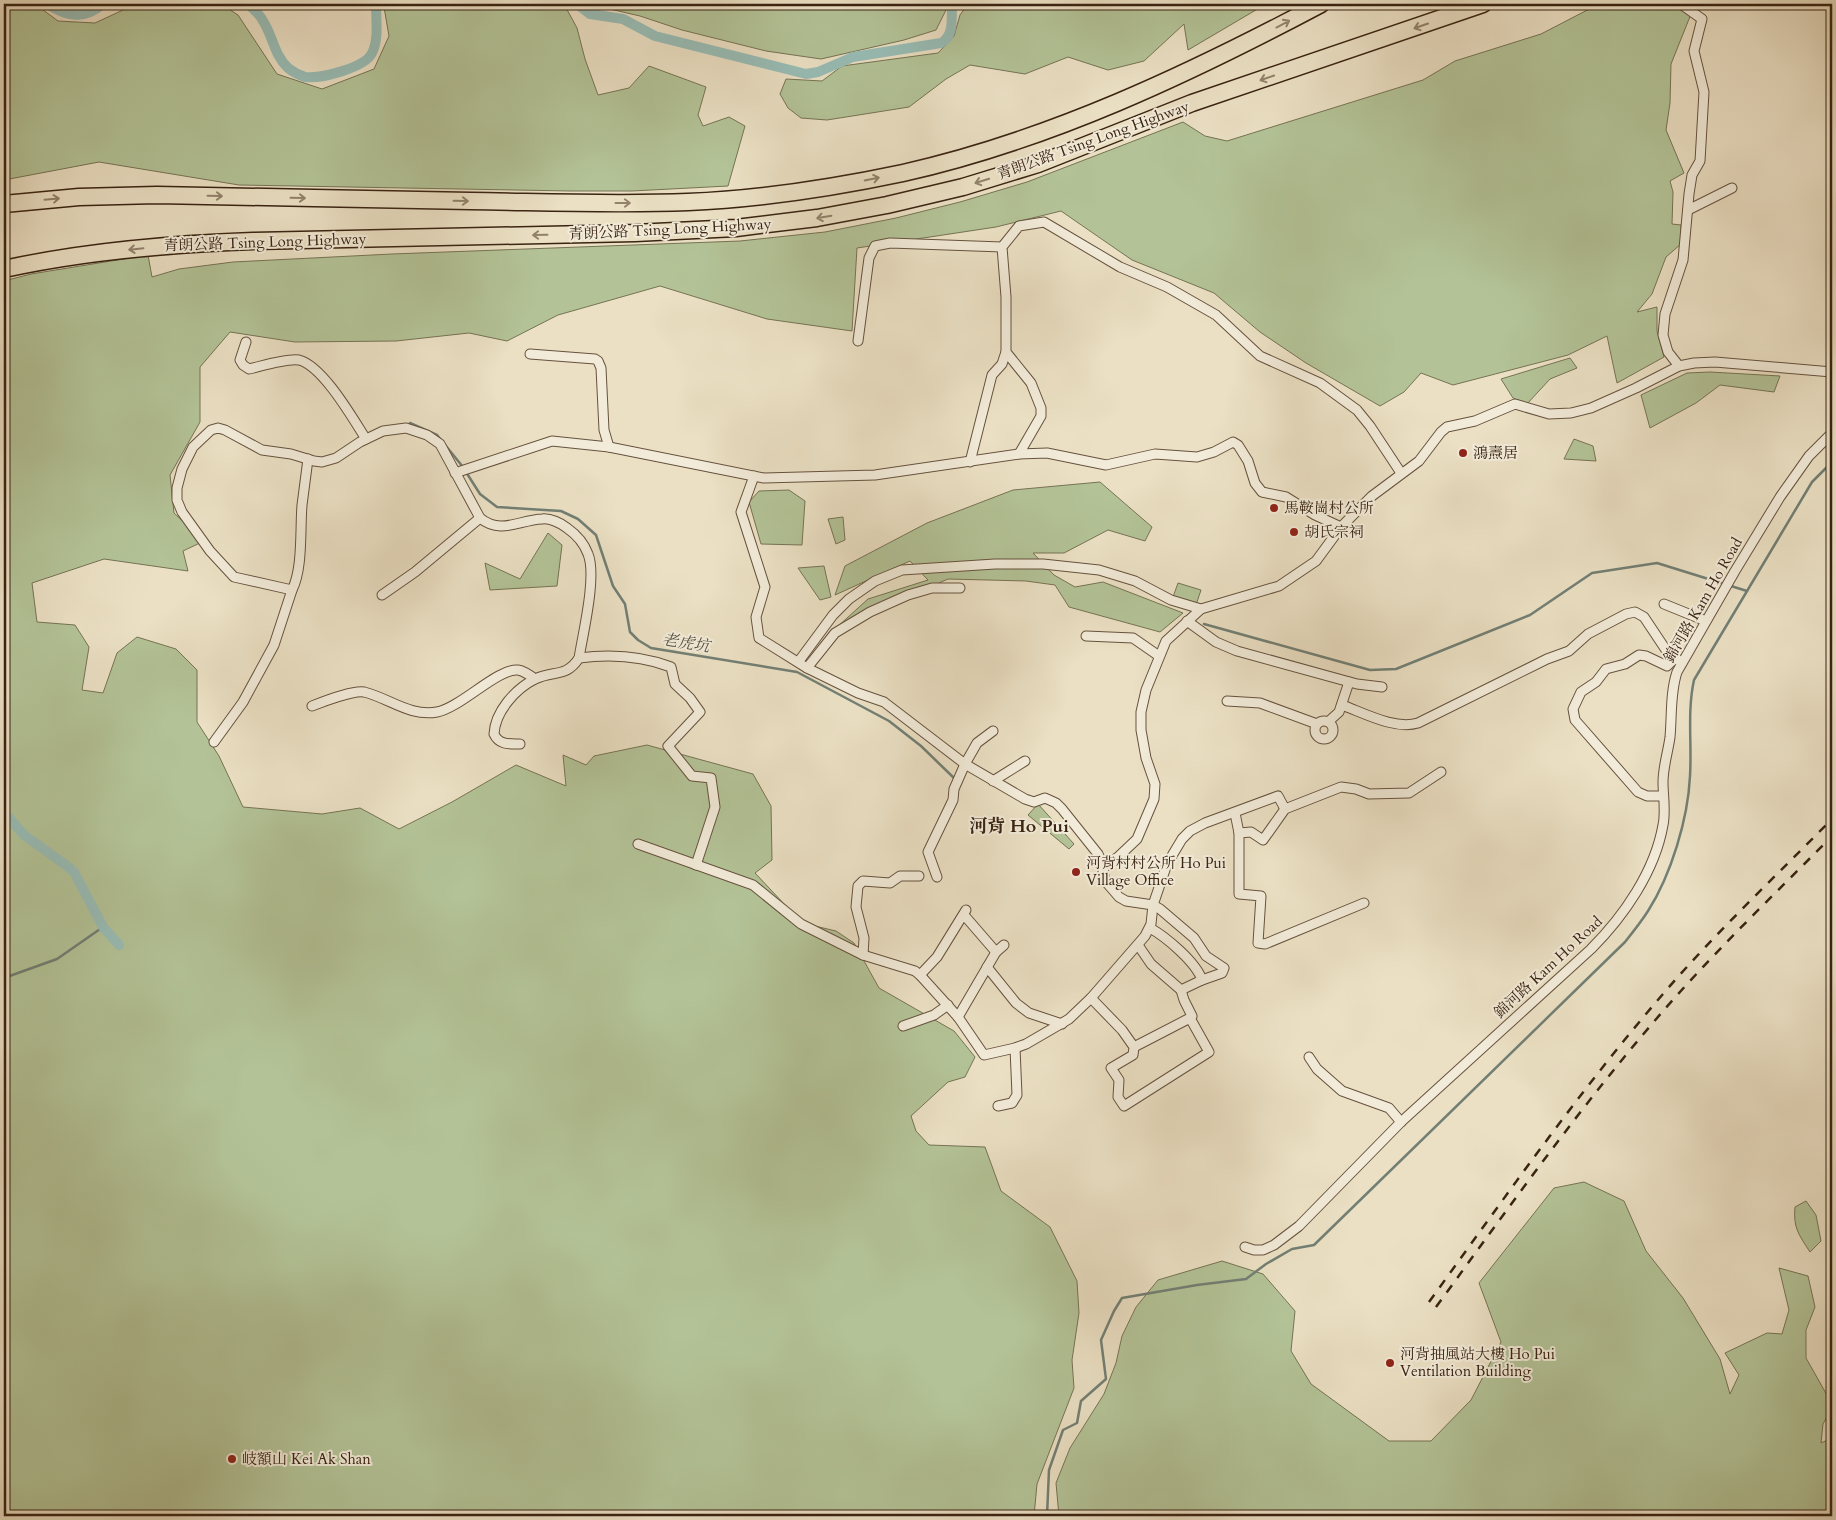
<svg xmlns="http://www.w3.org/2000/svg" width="1836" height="1520" font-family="Cardo,'Noto Serif TC',serif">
<rect width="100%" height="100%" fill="#ebe0c4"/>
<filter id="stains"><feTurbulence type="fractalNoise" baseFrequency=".004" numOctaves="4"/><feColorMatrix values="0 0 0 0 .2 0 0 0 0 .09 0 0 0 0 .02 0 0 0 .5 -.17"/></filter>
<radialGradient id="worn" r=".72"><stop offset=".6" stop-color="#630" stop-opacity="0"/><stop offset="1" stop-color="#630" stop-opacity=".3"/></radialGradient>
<g fill="#b3c397" stroke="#767354">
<path d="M4,4H35L58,21L95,23L136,4H221L238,15L277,74L322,89L374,69L389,36L384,7L385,4H564L577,28L585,59L598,95L629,88L649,66L706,87L698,115L703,126L729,117L745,126L728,186L632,191H570L239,185L99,162L4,180Z"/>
<path d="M588,4H949L936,30L904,40L821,59L766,51L682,30L640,16Z"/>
<path d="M968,4H1266L1188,50L1184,24L1144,61L1108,70L1068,57L1025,74L970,65L946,79L909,107L827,120L801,118L788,108L780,94L786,79L822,81L842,66L938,53L954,36L960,15Z"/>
<path d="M1599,4H1711L1691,14L1671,64L1670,103L1666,130L1684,173L1670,181L1673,192L1672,224L1681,225V244L1666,257L1652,294L1637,312L1657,307V331L1664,357L1617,383L1607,336L1568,355L1453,385L1421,373L1404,392L1380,406L1306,363L1260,332L1214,293L1132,260L1061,211L996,227L857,248L852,331L767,319L660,286L558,315L507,341L469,333L396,341L295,342L230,332L200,367V422L170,475L174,513L204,541L183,551L188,571L104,559L32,583L37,622L75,625L89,647L82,690L103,693L117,653L137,637L176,649L197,670V722L219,756L243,807L322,814L360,808L399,829L452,802L516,765L566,786L563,755L586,765L594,756L647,745L753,774L771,806L772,860L755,873L802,923L836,931L854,943L879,988L954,1031L975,1057L965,1077L948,1082L911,1116L916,1131L929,1145L985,1147L1001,1191L1050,1227L1077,1281L1079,1313L1072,1360L1074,1388L1037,1484L1034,1516H4V281L31,274L148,255L152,277L179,269L233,262L392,254L740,241L825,232L896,218L960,202L1027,182L1183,122L1205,136L1227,141L1423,80L1455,61L1541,34Z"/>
<path d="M1570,358L1577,368L1550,379L1527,404L1513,398L1501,379Z"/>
<path d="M1710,372L1780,376L1774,392L1720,385L1696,403L1650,428L1641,395L1687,373Z"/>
<path d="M1574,439L1593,446L1596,461L1564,459Z"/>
<path d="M1100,482L1152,527L1145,541L1108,530L1064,553H1033L1054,575L1075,587L1103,582L1183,613L1160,632L1069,607L1055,585L1026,581L948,579L836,628L868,599L928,580L910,561L835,595L845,566L927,523L1013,490Z"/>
<path d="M789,490L805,501L802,545L761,544L749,502L759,491Z"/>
<path d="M843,517L845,540L836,544L828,519Z"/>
<path d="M548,533L562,545L557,586L490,590L485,563L520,579Z"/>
<path d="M824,566L831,597L820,600L798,568Z"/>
<path d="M1178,583L1201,590L1196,605L1173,597Z"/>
<path d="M1038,804L1074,844L1069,849L1028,815Z"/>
<path d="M1584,1182L1624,1201L1646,1251L1683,1298L1720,1359L1730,1394L1739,1375L1725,1353L1767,1333L1782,1334L1789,1310L1779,1268L1808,1276L1815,1307L1806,1330V1358L1832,1404V1408L1823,1424L1821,1443L1832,1438V1516H1059L1056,1483L1070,1448L1104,1394L1116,1363L1122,1336L1136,1307L1158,1280L1222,1261L1263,1274L1295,1311L1291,1351L1311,1384L1389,1441H1431L1471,1400L1501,1342L1479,1283L1554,1188Z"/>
<path d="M1806,1201L1816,1215L1821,1241L1810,1252C1799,1235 1793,1228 1795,1207Z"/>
</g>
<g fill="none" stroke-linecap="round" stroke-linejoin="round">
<g stroke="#727f74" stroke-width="2.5">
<path d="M410,423L437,435L463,467"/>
<path d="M466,472L480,494L497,507L561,511L578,519L596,535L613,586L625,604L630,632L638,640L651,648L797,672L889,721L921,746L954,778"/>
<path d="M1204,624L1370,670L1396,669L1530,615L1592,573L1657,563L1747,591"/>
<path d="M4,978L57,959L103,927"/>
<path d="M1047,1516L1049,1470L1063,1430L1077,1423L1081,1401L1106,1379L1101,1340L1114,1311L1122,1298L1197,1285L1246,1279L1266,1264L1292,1249L1314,1245L1625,942C1633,932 1641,922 1648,911C1671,875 1688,819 1690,776C1692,744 1687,712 1694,680L1812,482L1832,462"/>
</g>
<g stroke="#98bdb6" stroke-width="10">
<path d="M47,4C68,17 83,20 103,4"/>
<path d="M248,4C253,9 260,14 263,21C273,36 274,55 288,68C293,72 299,75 305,77C320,79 365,68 372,53C379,40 376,19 376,4"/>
<path d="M577,4L590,14L623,19L655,36L806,74L818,72L853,57L941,43C955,35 951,17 952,4"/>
<path d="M4,812L24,835L67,866L74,872L103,927L119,945"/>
</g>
<g stroke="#66523e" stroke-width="11">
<g id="street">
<path d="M1688,210L1732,188"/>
<path d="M858,341L869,258L875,246L890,243L1002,247"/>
<path d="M246,342L240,360L243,365L249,369C262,366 287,358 299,360C323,366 353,419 366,439"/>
<path d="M530,354L595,359L598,361L601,368L604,430L609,447"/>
<path d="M1679,366L1668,352L1663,335L1665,314L1683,260L1689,194L1692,175L1700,161L1704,92L1694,51L1702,19L1681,4"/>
<path d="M1019,454L1041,416V408L1031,383L1006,352V297L1002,247L1019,226L1044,222L1120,267L1167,287L1216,315L1260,356L1320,383L1357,410L1370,426L1401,473"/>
<path d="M970,462L992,375L1002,364L1006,352"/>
<path d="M455,473L552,441L609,447L764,478L875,475L1019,454L1047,453L1106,465L1155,454L1197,457L1214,452L1233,442L1238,445L1248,461L1255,483L1262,492L1286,497L1315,515L1341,527"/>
<path d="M754,476L741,512L765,587L756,617L759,638L807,668L858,693L884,702L965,764L1025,799L1034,802L1045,798L1056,803L1062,809L1098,854L1104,867L1103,872L1106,882L1119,897L1126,901L1153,905L1160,909L1194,938L1206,956L1224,968L1222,973L1202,980"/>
<path d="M292,590L234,577L210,551L182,512L177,500V488L182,469L193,447L211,430L218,428L225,430L262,450L291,454L314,461L322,462L336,458L360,442L383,431L406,428L427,435L440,444L480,518C501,535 519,520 542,519C550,518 561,523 567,528C577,535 584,543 588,554C597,576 583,633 579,658C566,678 554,670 535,679C515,689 495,712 494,734C499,745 509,744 520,744"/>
<path d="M382,595L415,572L480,518"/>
<path d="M1664,604L1706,621"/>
<path d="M1187,621L1216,642L1237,651L1357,684L1382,687"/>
<path d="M1086,636L1133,638L1159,656"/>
<path d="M579,658C610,654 642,656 671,667L675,684L690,698L700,712L668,746L692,776L711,778L715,807L696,865"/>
<path d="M799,661L833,615L849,599L875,581L902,570L995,564H1043L1099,570L1135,581L1171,600L1201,609"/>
<path d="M807,668L835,633L870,612L908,595L932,588H960"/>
<path d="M1227,701L1260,703L1317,724"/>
<path d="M1342,705C1364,713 1395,730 1418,723L1547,659L1569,651L1588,634L1626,614L1635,612L1644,617L1666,650L1682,663"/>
<path d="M312,706C322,702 354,690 364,692C389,698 410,717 437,712C460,708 498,668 518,670C524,671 531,676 535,679"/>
<circle cx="1324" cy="730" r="9"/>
<path d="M1328,722L1339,712L1349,682"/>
<path d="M214,742L243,702L274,645L292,590C303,569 300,529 302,505C304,490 306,475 308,459"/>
<path d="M993,781L1025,761"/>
<path d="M1663,796H1647L1638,792L1575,720L1573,709L1581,692L1596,682L1606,669L1625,664L1639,655L1646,656L1667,666L1675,658"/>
<path d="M1235,813L1239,833V894L1261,896L1258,943L1265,944L1364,903"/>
<path d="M1239,833L1251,832L1263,840L1285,809L1341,787L1356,789L1369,794L1409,793L1441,772"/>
<path d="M638,844L753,885L801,924L863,955L915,971L920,975L958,1017L984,1055L1015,1048L1026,1044L1069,1019L1091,998L1145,936L1151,924L1153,905L1167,864L1182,839L1190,831L1205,823L1278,796L1285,809"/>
<path d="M1104,867L1118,857L1137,839L1154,799L1155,784L1146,758L1141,730V712L1146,690L1166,641L1201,609L1279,586L1316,561L1341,527L1372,496L1419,461L1441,432L1447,427L1475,421L1515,404L1549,414L1571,413L1591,408L1636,388L1679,366L1694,363L1715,362L1832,372"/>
<path d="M937,877L928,852L953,800L954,789L965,764L977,743L993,731"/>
<path d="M964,915L996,952"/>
<path d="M1138,945L1151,964L1181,990L1202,980C1196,962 1166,937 1150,928"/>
<path d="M863,955L864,938L856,907L858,886L863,881L890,883L900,876H919"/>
<path d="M987,967L1016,1003L1029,1013L1062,1024"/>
<path d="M920,975L937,957L966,910"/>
<path d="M1181,990L1184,1000L1192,1016L1190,1018"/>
<path d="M1091,998L1122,1030L1134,1047L1190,1018L1209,1052L1124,1106L1118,1097L1119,1080L1111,1068L1133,1055L1134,1047"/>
<path d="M958,1017L996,952L1004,945"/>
<path d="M903,1026L934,1015L948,1005"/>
<path d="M1309,1057L1317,1069L1342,1091L1389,1108L1401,1122"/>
<path d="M998,1106L1012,1103L1017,1095L1015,1048"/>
<path d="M1245,1247L1254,1250H1263L1274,1245L1299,1226L1401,1122L1591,949C1624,916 1655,871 1663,825C1666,811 1663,796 1663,782C1663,767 1668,752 1670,737C1672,716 1670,693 1677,672L1735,571L1780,497L1809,456L1832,433"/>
</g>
</g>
<g stroke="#392312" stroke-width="19">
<g id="highway">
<path d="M4,204L79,197L157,195C262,197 366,199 471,201C543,202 616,205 688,202C760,199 832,188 903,173C1050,140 1189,74 1321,4"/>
<path d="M4,269C86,251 169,244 253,241L635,233L736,228L817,218L887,205L963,187L1038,164L1192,103L1483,4"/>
</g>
</g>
<use href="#street" stroke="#f2ebd9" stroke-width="9"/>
<use href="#highway" stroke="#ebe0c4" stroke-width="16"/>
<g stroke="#392312" stroke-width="2.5" stroke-dasharray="9 9" stroke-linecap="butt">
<path d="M1429,1302C1503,1200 1575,1097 1657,1001C1711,937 1773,879 1832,819"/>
<path d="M1436,1307C1510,1206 1582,1104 1664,1010C1717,949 1776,893 1832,836"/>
</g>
</g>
<defs><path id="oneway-shaft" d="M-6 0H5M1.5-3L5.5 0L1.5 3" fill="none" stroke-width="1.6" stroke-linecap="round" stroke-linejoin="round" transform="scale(1.25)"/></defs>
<g stroke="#92826b">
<use href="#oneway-shaft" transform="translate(1283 24) rotate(-28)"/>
<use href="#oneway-shaft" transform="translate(1421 26) rotate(161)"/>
<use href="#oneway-shaft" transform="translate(1267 78) rotate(161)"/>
<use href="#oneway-shaft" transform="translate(872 179) rotate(-11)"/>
<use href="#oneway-shaft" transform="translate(982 181) rotate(163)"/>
<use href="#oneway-shaft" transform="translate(215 196) rotate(1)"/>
<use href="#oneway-shaft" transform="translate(298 198) rotate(1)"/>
<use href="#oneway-shaft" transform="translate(52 199) rotate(-5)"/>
<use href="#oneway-shaft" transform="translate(461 201) rotate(1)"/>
<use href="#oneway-shaft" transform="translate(623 203)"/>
<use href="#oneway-shaft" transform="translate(824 217) rotate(170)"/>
<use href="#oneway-shaft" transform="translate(540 235) rotate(179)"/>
<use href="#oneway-shaft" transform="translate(136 249) rotate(174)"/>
</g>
<g fill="#8f2418" stroke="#f2ebd9" stroke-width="2">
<circle cx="1463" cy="453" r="5"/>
<circle cx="1274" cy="508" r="5"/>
<circle cx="1294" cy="532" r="5"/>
<circle cx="1076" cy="872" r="5"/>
<circle cx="1390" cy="1363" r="5"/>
<circle cx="232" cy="1459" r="5"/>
</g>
<g text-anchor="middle" stroke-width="4" stroke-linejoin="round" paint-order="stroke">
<g font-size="15" fill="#392312" stroke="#f2ebd9">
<text transform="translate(1093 140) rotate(-20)" y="5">青朗公路 Tsing Long Highway</text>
<text transform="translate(670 229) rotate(-3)" y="5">青朗公路 Tsing Long Highway</text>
<text transform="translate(265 242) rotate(-2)" y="5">青朗公路 Tsing Long Highway</text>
<text transform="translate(1703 600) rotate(-60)" y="5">錦河路 Kam Ho Road</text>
<text transform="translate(1548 967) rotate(-43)" y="5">錦河路 Kam Ho Road</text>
</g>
<g font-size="15" fill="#392312" stroke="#f2ebd9" text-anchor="start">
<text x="1473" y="458">鴻燾居</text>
<text x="1284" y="513">馬鞍崗村公所</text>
<text x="1304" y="537">胡氏宗祠</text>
<text x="1086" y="868">河背村村公所 Ho Pui<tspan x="1086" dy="17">Village Office</tspan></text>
<text x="1400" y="1359">河背抽風站大樓 Ho Pui<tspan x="1400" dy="17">Ventilation Building</tspan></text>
<text x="242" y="1464">岐額山 Kei Ak Shan</text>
</g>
<g font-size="16" font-style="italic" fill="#565143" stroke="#f2ebd9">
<text transform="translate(686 642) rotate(9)" y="6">老虎坑</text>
</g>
<g font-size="18" font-weight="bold" fill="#392312" stroke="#f2ebd9">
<text x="1019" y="832">河背 Ho Pui</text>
</g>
</g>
<rect width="1836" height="1520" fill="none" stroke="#ebe0c4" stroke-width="20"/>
<rect x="5" y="5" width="1826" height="1510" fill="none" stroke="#392312" stroke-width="2.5"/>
<rect x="10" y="10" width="1816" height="1500" fill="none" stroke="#392312"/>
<rect width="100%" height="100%" filter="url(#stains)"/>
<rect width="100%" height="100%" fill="url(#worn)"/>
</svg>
